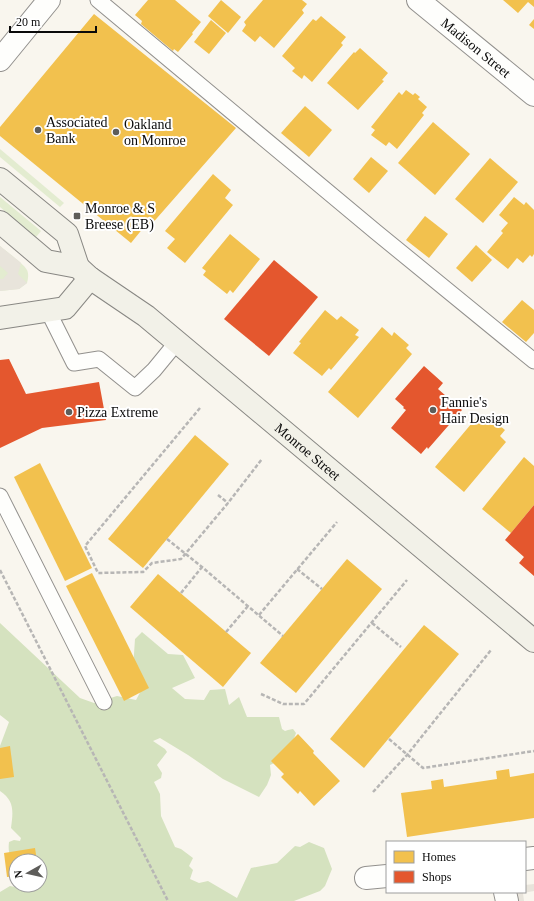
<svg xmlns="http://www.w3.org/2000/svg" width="534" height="901" font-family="Georgia,serif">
<rect width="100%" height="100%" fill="#f9f6ee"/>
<g fill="#e3ecd0">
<path d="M0,149L64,203L60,207L0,157Z"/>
<path d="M0,197L41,231L36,237L0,207Z"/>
<path d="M0,246C7,252 23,263 27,270C29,274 28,279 27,283L19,289L0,291Z"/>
</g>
<path fill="#d5e2bf" d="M0,623L80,698L94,703L117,696L136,700L144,685L133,669L135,639L142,632L168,654L183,655L195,678L172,688L185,699L204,700L210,690L225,689L229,705L239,697L247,717H279L282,729L285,731L288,730L293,729L296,733L293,741L283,759L270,765L271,775L267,785L259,797L223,779L188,755L160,738L153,741L165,749L167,752L157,765L162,773L161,778L154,782L160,794L161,816L175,847L181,849L193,858L189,866L193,870L190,879L199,883L208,881L237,898L251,868L277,863L295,846L300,847L309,842L324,848L332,869L325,886L320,891L294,901H0V892L10,886L34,891L40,885L43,881L40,879V861C23,861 6,866 9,842L14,840L20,841L21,838L11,828C13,812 15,801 0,791V746L9,722L0,715Z"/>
<g fill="#e8e4db">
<path d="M0,246L21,263L18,274L27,283L19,289L0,291V279H3L8,273L0,266Z"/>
<path d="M534,884V891L523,893L524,901H518L516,892H525V885Z"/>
</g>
<g fill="#f2c14e">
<path d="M148,0H175L201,22L192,33L193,34L178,52L174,49L173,51L141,24L142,21L135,15Z"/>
<path d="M221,0L241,17L228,33L208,16Z"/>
<path d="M263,0H302L307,4L302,10L304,13L274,48L260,36L255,42L242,31L246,25L244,22Z"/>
<path d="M503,0H534V7L528,2L518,13Z"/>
<path d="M94,14L236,128L150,226L144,227L131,243L0,136V127Z"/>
<path d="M321,16L346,37L341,43L343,45L312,82L304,75L302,79L292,71L295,68L282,56L313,19L316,21Z"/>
<path d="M534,19V29L529,25Z"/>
<path d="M211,20L226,33L209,54L194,42Z"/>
<path d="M360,48L388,73L382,80L384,81L358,110L327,83L354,52L355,53Z"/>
<path d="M406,90L413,95L415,93L420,97L418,99L427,107L422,113L424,115L397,149L389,142L386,146L371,135L375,130L371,127L399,92L402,95Z"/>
<path d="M305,106L332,130L309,157L281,133Z"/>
<path d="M433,122L470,154L435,195L398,163Z"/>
<path d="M371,157L388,171L369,193L353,179Z"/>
<path d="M490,158L518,182L483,223L455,199Z"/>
<path d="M213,174L231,190L225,198L233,205L185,263L167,248L175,239L165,231Z"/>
<path d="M514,197L524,205L526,202L534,210V254L532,257L530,255L523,263L517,258L508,269L487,252L503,233L501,231L508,223L499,215Z"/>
<path d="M425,216L448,234L429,258L406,240Z"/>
<path d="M230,234L260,259L233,293L230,290L227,294L203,275L206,271L202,268Z"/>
<path d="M476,245L492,260L472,282L456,268Z"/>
<path d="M522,300L534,310V333L526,342L502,322Z"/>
<path d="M325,310L337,320L341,316L359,330L355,335L359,337L331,370L329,368L322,376L293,353L301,343L299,342Z"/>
<path d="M382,327L392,336L394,332L409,345L406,348L412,354L358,418L328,392Z"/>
<path d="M477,417L484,423L489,417L505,430L500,436L506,442L464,492L435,467Z"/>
<path d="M195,435L229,464L143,568L108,539Z"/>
<path d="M524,457L534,466V505L511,533L482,509Z"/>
<path d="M40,463L92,568L65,581L14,477Z"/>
<path d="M347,559L382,589L296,693L260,663Z"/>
<path d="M92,573L149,688L124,701L66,586Z"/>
<path d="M158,574L251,653L223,687L130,607Z"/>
<path d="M424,625L459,654L364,768L330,739Z"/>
<path d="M298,734L314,751L313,753L340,781L314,806L300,791L298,794L281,777L284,774L271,761Z"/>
<path d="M10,746L14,777L0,779V748Z"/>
<path d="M509,769L510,777L534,773V818L407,837L401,793L432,789L431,781L443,779L444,787L497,779L496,771Z"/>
<path d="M35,848L37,861H16V876L7,877L4,853Z"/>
</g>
<g fill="#e4572e">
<path d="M274,260L318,297L269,356L224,319Z"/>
<path d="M9,359L26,394L99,382L106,420L42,428L0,448V360Z"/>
<path d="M424,366L443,383L438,389L462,410L428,449L427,447L421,454L391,428L406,410L403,408L404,407L395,399Z"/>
<path d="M534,505V576L519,563L524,557L505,540Z"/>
</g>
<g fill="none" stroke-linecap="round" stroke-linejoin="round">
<g stroke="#92908d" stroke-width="17">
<g id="lane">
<path d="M98,0L376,232L534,361"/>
<path d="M48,311L74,363L99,359L135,388L154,370L177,342"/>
<path d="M0,496L104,702"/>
</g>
</g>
<g stroke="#92908d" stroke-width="24">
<g id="street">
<path id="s1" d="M418,0L534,95"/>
<path d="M0,60L49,0"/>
<path d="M525,859L534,858"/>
<path d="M366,878L387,876"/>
<path d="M505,892L507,901"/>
</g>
</g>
<g stroke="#888783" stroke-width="24">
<g id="secondary">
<path d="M0,179L67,234L78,267"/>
<path id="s2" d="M0,222L46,261L78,267L90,278L146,316L534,641"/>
<path d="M0,318L65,308L90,278"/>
</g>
</g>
<g stroke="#b7b6b5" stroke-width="2.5" stroke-dasharray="4 2" stroke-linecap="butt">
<path d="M200,408L85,546L98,573L143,572L152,563L181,559L228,503L262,459"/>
<path d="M218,495L228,503"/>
<path d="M167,539L202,567L283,636"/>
<path d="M297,569L322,589"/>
<path d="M0,570L168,901"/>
<path d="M181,593L202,567"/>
<path d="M259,615L337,522"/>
<path d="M372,623L401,647"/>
<path d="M226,632L248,606"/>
<path d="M261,694L283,704H304L407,580"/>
<path d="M389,739L423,768L534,751"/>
<path d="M373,792L407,755L491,650"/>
</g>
<use href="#lane" stroke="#fefefc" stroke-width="15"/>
<use href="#street" stroke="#fefefc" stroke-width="22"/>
<use href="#secondary" stroke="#f2f1e8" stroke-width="22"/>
</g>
<g fill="#5e5d5a" stroke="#fff" stroke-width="1.5">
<circle cx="38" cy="130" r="4"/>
<circle cx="116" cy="132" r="4"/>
<rect x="73" y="212" width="8" height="8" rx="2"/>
<circle cx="433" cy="410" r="4"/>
<circle cx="69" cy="412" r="4"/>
</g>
<g text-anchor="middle" stroke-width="4" stroke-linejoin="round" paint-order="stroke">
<g font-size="14" fill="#0a0a0a" stroke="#fff">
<text dy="5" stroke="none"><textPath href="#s1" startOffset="75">Madison Street</textPath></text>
<text dy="5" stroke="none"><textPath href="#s2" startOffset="388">Monroe Street</textPath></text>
</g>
<g font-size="14" fill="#0a0a0a" stroke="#fff" text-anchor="start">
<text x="46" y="127">Associated<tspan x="46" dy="16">Bank</tspan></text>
<text x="124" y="129">Oakland<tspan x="124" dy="16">on Monroe</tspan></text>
<text x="85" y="213">Monroe &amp; S<tspan x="85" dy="16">Breese (EB)</tspan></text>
<text x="441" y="407">Fannie's<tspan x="441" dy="16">Hair Design</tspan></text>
<text x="77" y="417">Pizza Extreme</text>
</g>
</g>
<rect x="386" y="841" width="140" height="52" fill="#ffffff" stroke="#9d9d9d"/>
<rect x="394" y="851" width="20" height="12" fill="#f2c14e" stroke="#9d9d9d"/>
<text x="422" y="861" font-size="12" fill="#0a0a0a">Homes</text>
<rect x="394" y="871" width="20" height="12" fill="#e4572e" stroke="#9d9d9d"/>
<text x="422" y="881" font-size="12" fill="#0a0a0a">Shops</text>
<g transform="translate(28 873) rotate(262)"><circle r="19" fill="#ffffff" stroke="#9d9d9d"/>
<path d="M0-3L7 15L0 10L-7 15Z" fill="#5e5d5a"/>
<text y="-6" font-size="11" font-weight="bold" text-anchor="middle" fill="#0a0a0a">N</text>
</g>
<path d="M10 26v6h86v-6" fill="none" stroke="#0a0a0a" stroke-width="2"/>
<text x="16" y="26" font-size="12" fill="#0a0a0a" stroke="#ffffff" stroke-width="3" paint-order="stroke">20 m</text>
</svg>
